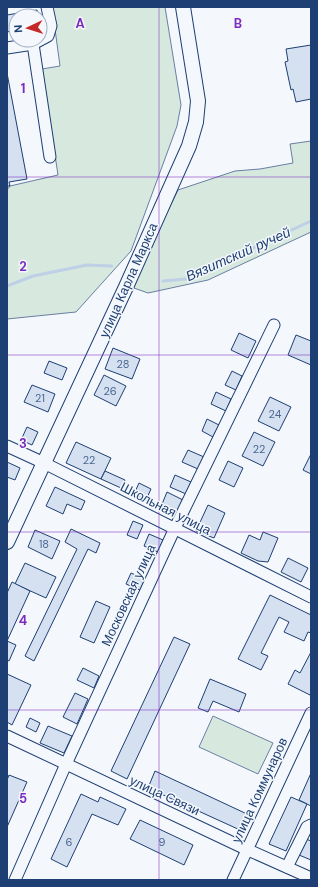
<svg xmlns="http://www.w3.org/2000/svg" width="318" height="887" font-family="'DM Sans',sans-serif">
<rect width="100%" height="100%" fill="#f4f7fb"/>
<g fill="#d7e8df" stroke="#687fa3">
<path d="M52,7H165L181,105L177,126L131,251L76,312L7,319V190L10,186L58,175L42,69L60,66Z"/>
<path d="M311,141V232L208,280L148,293L131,287L178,190L235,171L260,169L293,163L290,144Z"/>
<path d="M213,716L273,743L258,774L199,747Z"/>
</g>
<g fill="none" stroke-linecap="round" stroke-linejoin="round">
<g stroke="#bed0e5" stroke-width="3">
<path d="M163,281L186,279L311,221"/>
<path d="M7,286L33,276L87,265L112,266"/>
</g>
</g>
<g fill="#d5e0f0" stroke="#1d3f73">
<path d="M37,10L38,16H16V30L7,32V15Z"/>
<path d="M311,45V99L296,102L293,89L291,90L285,62L288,61L286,49Z"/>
<path d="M7,73L27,179L9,182L10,186H7Z"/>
<path d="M239,333L256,341L248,358L231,350Z"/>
<path d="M296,335L311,341V365L288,355Z"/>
<path d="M113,348L140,359L132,379L105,369Z"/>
<path d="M49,361L67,368L62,380L44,373Z"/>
<path d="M232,371L242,376L236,390L225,385Z"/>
<path d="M104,375L126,386L116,406L94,395Z"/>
<path d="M32,385L55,394L48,412L24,402Z"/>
<path d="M216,392L231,399L226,411L211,404Z"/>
<path d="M270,397L291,407L279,431L258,421Z"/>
<path d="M207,419L219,425L213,437L202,431Z"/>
<path d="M27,427L38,432L32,445L21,440Z"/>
<path d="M254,432L275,442L263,466L242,456Z"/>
<path d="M76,442L111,458L101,479L66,463Z"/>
<path d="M188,450L204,457L198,469L182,462Z"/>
<path d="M311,454V474L303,470Z"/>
<path d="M228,461L243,468L234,487L219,480Z"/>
<path d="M7,462L20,468L15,480L7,477Z"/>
<path d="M105,471L125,480L121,488L101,479Z"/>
<path d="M175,475L191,482L186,494L170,487Z"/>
<path d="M139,483L151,489L146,500L134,494Z"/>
<path d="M55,487L85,501L81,510L67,504L63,514L46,506Z"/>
<path d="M167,492L183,500L176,516L160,509Z"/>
<path d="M208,505L225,513L214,538L196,531Z"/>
<path d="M133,521L143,525L137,539L127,535Z"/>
<path d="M71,529L100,543L96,553L88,549L34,661L25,656L77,549L65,542Z"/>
<path d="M35,530L60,541L52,559L28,547Z"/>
<path d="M263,532L278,538L268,562L258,561L241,553L249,535L260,540Z"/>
<path d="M149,534L163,540L158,552L144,546Z"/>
<path d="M288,558L308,568L301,582L281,572Z"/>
<path d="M25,563L56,577L46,598L15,584Z"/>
<path d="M131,573L145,579L140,590L126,584Z"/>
<path d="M12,582L30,591L7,641L16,645L9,661L7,660V593Z"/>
<path d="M270,595L311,615V633L308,632L304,641L284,632L289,622L279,617L261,653L268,656L261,670L238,659Z"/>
<path d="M96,601L110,607L94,643L80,637Z"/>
<path d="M174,637L190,644L127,779L111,771Z"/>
<path d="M311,652V693L310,695L288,684L295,670L300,673Z"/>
<path d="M83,668L99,676L94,688L77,680Z"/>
<path d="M7,674L31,685L12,725L7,722Z"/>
<path d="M210,679L246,694L239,712L213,701L208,712L198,708Z"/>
<path d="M75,693L88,699L77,724L63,717Z"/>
<path d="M30,718L40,723L36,732L26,727Z"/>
<path d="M48,726L72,736L64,753L40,743Z"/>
<path d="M155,771L247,814L240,830L148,788Z"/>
<path d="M311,773V806L299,800Z"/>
<path d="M9,775L27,782L7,827V780Z"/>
<path d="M81,794L98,802L100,797L126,809L118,825L92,814L67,867L51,859Z"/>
<path d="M291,797L307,804L286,851L269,844Z"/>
<path d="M140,820L193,845L184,865L130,839Z"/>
<path d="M306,839L311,841V860L299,855Z"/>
</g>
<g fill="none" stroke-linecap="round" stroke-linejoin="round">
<g stroke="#1d3f73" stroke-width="13">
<g id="minor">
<path d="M33,44L50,157"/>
<path d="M7,48L33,44L48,36L51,26L47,7"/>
<path d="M7,446L44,463L311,597"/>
<path d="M7,736L246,849L311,878"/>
<path d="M287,867L307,827L311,825"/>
<path d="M15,880L66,764L175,528L274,325"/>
<path d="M233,880L311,713"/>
</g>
</g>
<g stroke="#1d3f73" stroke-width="16">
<path id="major" d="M7,542L126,287L189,146L196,122L198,101L183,7"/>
</g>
<use href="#minor" stroke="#f4f7fb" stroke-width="11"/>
<use href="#major" stroke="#f4f7fb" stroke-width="14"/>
</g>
<path fill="none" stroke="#7b2cbf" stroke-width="1" stroke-opacity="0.55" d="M159,7V880M7,177H311M7,355H311M7,532H311M7,710H311"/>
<g text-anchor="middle" stroke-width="3" stroke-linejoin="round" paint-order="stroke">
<g font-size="11" fill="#4b6792">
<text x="123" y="368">28</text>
<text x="110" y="395">26</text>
<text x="40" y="402">21</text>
<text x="275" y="418">24</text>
<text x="259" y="453">22</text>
<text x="89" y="464">22</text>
<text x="44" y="548">18</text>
<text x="69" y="846">6</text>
<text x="162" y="846">9</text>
</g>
<g font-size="13" fill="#1d3f73" stroke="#f4f7fb">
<text transform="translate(128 280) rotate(-66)" y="5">улица Карла Маркса</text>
<text transform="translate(166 508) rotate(27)" y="5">Школьная улица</text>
<text transform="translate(128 595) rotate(-65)" y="5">Московская улица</text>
<text transform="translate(259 790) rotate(-65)" y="5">улица Коммунаров</text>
<text transform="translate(165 795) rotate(25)" y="5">улица Связи</text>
</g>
<g font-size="14" font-style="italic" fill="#1d3f73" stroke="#f4f7fb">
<text transform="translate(238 254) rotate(-24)" y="5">Вязитский ручей</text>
</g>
</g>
<g font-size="13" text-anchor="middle" font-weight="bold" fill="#7b2cbf" stroke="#f4f7fb" stroke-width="3" stroke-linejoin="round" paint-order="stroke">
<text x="80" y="28">A</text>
<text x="238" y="28">B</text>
<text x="23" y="93">1</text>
<text x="23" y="271">2</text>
<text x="23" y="448">3</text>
<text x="23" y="625">4</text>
<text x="23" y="803">5</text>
</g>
<rect width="318" height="887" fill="none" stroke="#1d3f73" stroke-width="16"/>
<g transform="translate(28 28) rotate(266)"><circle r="19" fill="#f4f7fb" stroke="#9eadc5"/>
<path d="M0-3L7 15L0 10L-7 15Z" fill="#c62828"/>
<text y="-6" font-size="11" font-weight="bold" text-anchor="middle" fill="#1d3f73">N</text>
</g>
</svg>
